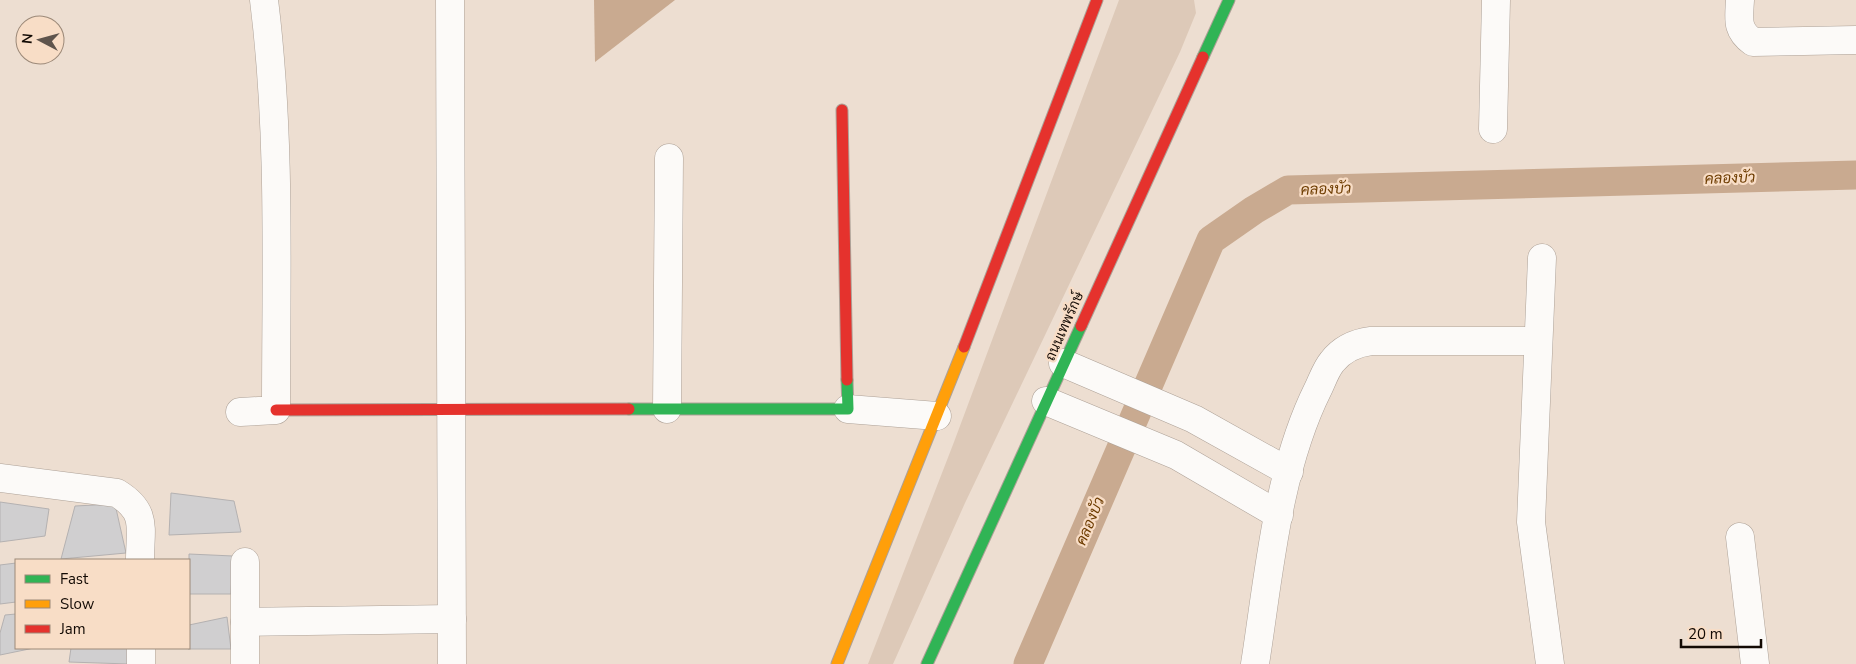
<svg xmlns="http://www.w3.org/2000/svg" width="1856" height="664" font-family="'Nunito Sans',Sarabun,sans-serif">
<rect width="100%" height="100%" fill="#edded1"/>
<path fill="#ddc9b8" d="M1119,0H1194L1196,13L1180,52L965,503L893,664H868L954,442Z"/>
<path fill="#c9aa90" d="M594,0H675L595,62Z"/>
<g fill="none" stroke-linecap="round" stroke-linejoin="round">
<path stroke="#c9aa90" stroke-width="29" d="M1028,664L1211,240L1254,210L1288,190L1856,175"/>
</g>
<g fill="#d0cfd0" stroke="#b4b1b1">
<path d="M171,493L234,501L241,532L169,535Z"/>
<path d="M0,502L49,509L45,536L0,542Z"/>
<path d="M115,504L126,553L61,559L75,506Z"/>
<path d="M189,554L233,556L231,594H189Z"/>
<path d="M16,563V602L0,604V565Z"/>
<path d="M16,614V648H34L0,655V633L5,615Z"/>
<path d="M227,617L231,649H188L189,625Z"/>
<path d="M71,648H128L129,664L69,662Z"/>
</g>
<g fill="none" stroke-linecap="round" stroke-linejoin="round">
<g stroke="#ada197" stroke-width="29">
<g id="street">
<path d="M450,0L452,664"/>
<path d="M1740,0C1739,19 1736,30 1753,42L1856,40"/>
<path d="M1493,129L1496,0"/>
<path d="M1542,258L1531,522L1550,664"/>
<path d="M1063,363L1194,419L1289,472"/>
<path d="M1046,401L1176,455L1279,515"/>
<path d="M667,409L669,158"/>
<path d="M848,409L937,416"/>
<path d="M240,412L276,410C276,274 281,136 264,0"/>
<path d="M0,478L117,493C148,512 140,528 140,560"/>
<path d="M1740,537L1755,664"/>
<path d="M245,622L452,619"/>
<path d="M141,648V664"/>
<path d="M245,664V562"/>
<path d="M1255,664C1269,575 1277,471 1318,389C1322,381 1326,369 1332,362C1342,349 1355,343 1371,341H1538"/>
</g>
</g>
<g stroke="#ada197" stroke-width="13">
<g id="fast">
<path d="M1203,57L1229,0"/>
<path d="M629,409H848L847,380"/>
<path d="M927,664L1081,326"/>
</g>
</g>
<g stroke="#ada197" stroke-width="13">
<path id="slow" d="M837,664L964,347"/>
</g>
<g stroke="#ada197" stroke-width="13">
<g id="jam">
<path d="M842,110L847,380"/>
<path d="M1081,326L1203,57"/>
<path d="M964,347L1097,0"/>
<path d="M276,410L629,409"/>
</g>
</g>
<use href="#street" stroke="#fcfaf8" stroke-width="28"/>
<use href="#fast" stroke="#30b455" stroke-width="11"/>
<use href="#slow" stroke="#ff9f0a" stroke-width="11"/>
<use href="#jam" stroke="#e5322d" stroke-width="11"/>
</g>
<g text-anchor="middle" stroke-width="4.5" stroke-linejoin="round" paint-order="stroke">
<g font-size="14" fill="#130a04" stroke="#f8ddc6">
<text transform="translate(1064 326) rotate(-66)" y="5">ถนนเทพรักษ์</text>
</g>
<g font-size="15" font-style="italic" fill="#6d3c01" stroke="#f8ddc6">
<text transform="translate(1730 178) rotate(-2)" y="5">คลองบัว</text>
<text transform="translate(1326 189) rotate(-2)" y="5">คลองบัว</text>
<text transform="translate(1090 521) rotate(-67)" y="5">คลองบัว</text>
</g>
</g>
<rect x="15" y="559" width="175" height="90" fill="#f8ddc6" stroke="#9c8978"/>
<rect x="25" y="575" width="25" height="8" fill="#30b455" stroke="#9c8978"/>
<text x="60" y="584" font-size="15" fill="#130a04">Fast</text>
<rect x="25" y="600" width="25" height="8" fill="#ff9f0a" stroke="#9c8978"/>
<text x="60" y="609" font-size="15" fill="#130a04">Slow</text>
<rect x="25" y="625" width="25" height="8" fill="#e5322d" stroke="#9c8978"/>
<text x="60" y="634" font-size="15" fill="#130a04">Jam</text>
<g transform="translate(40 40) rotate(276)"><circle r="24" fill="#f8ddc6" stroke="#9c8978"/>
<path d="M0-4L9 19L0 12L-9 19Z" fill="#5f544c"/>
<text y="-8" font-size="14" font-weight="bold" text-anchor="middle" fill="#130a04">N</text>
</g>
<path d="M1681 639v8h80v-8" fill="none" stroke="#130a04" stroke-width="2.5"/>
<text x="1688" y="639" font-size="15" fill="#130a04" stroke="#f8ddc6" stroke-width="4" paint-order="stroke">20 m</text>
</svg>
